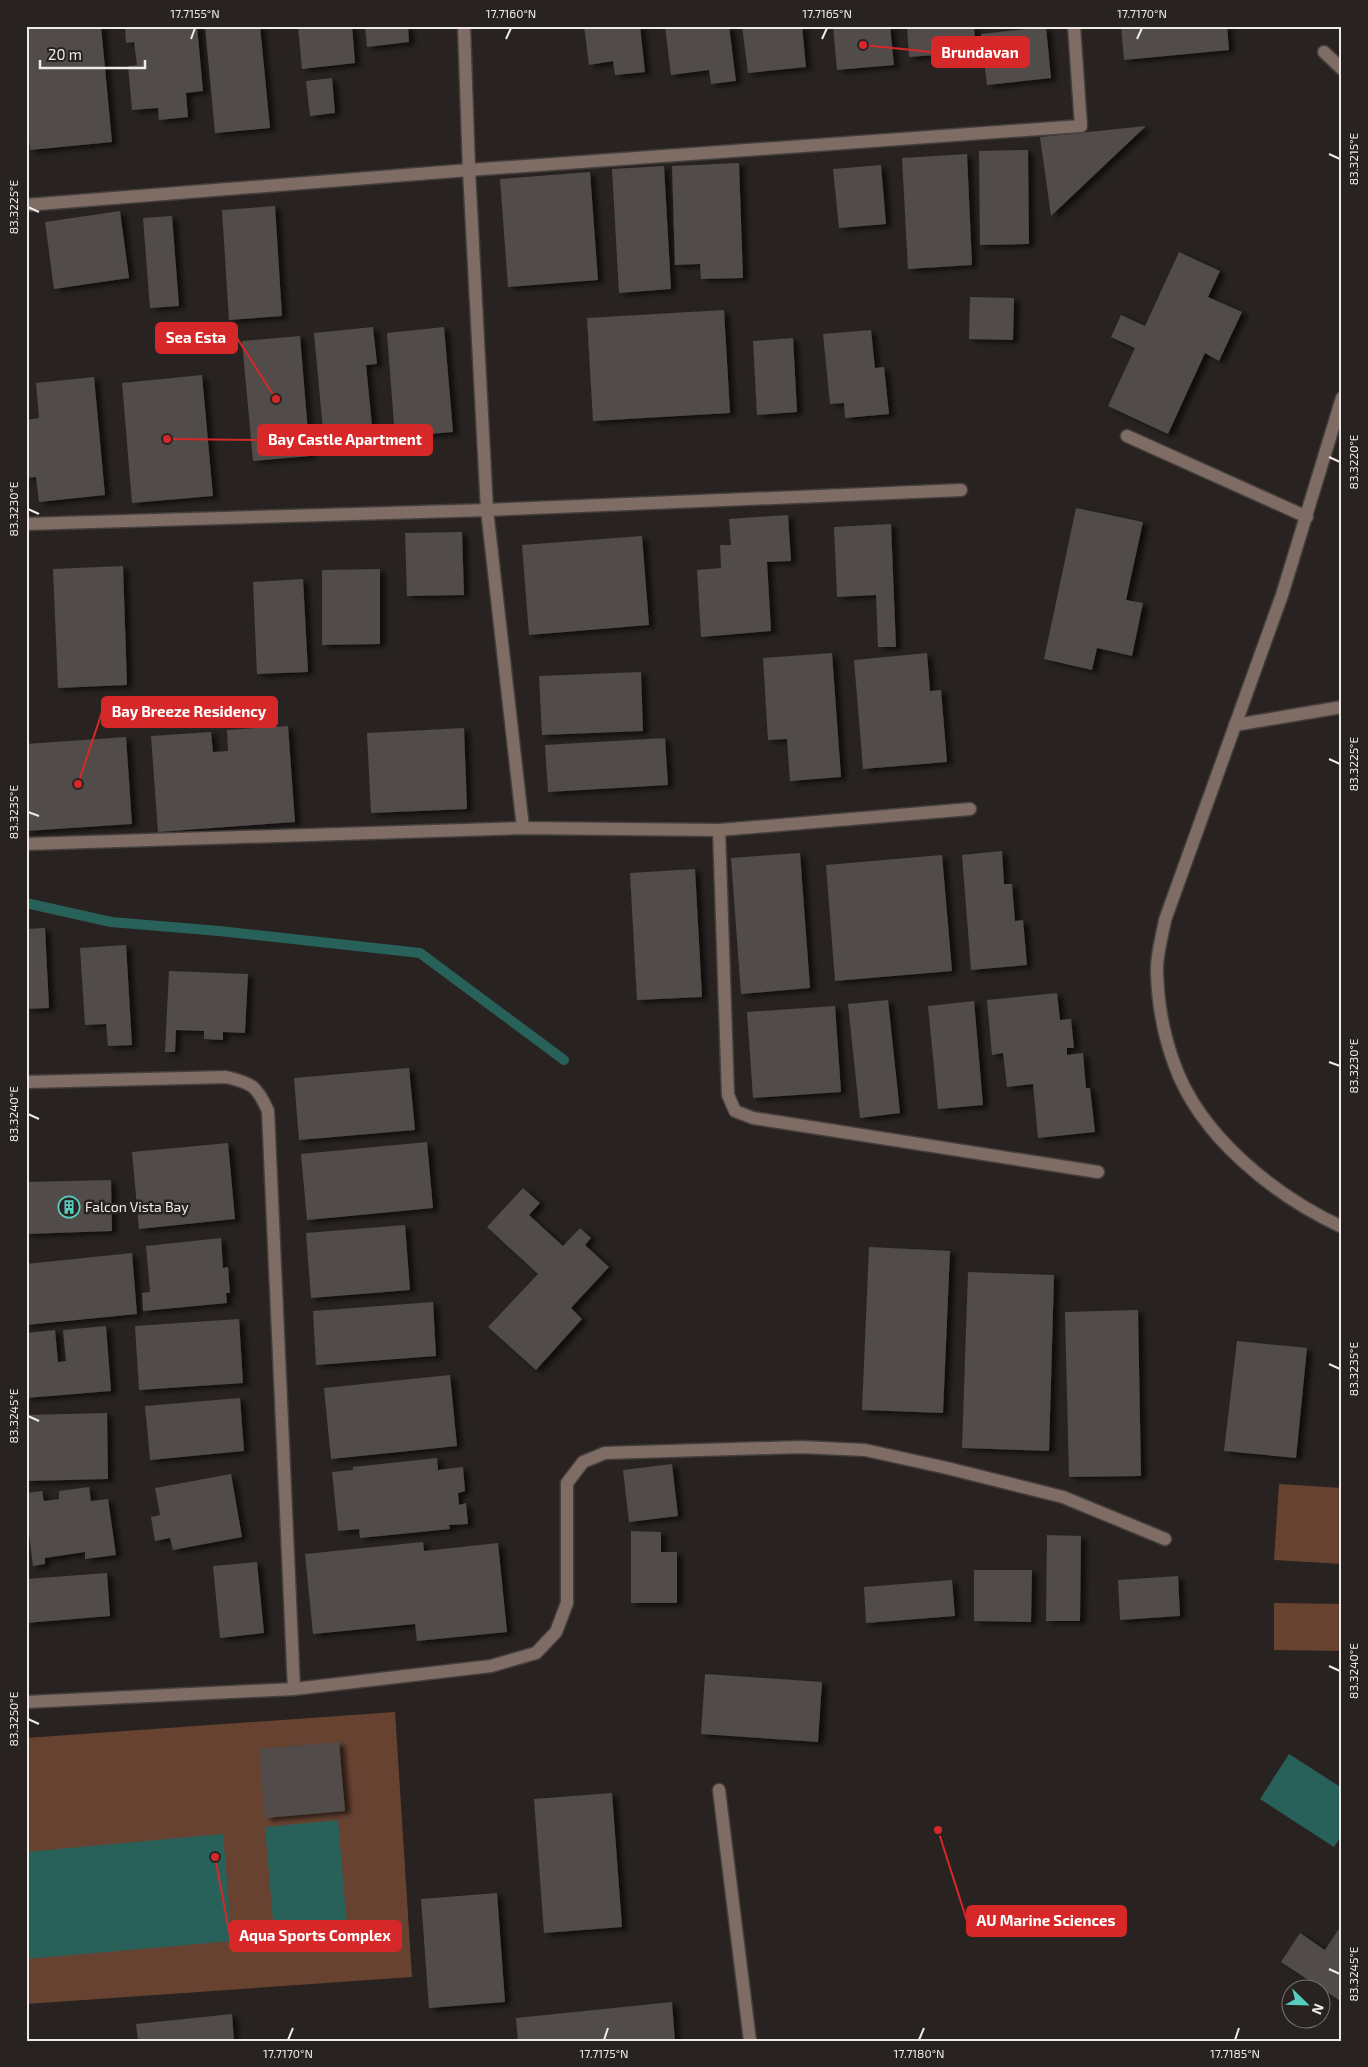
<svg xmlns="http://www.w3.org/2000/svg" width="1368" height="2067" font-family="'Exo 2',sans-serif">
<defs>
<filter id="shadow"><feDropShadow dx="5.5" dy="3" stdDeviation="2.5" flood-color="#0009"/></filter>
</defs>
<rect width="100%" height="100%" fill="#282321"/>
<g fill="#684231">
<path d="M1279,1484L1342,1488V1564L1274,1560Z"/>
<path d="M1274,1603L1342,1604V1651L1274,1650Z"/>
<path d="M395,1712L412,1977L26,2004V1738Z"/>
</g>
<g fill="#28615a">
<path d="M1289,1754L1342,1788V1835L1334,1847L1260,1799Z"/>
<path d="M338,1820L347,1926L274,1932L265,1827Z"/>
<path d="M223,1834L232,1941L26,1959V1852Z"/>
</g>
<g fill="none" stroke-linecap="round" stroke-linejoin="round">
<path stroke="#28615a" stroke-width="10" d="M26,903L111,922L219,931L420,953L564,1060"/>
</g>
<g fill="#514b49" filter="url(#shadow)">
<path d="M26,26H101L112,142L30,150L26,112Z"/>
<path d="M125,26H197L203,91L186,93L188,117L159,120L158,108L132,110L128,66L137,65L134,42L126,43Z"/>
<path d="M205,26H260L270,128L215,133Z"/>
<path d="M298,26H352L355,63L302,69Z"/>
<path d="M365,26H408L409,42L367,47Z"/>
<path d="M584,26H640L645,72L615,75L613,61L589,65Z"/>
<path d="M665,26H729L736,81L711,84L709,70L671,75Z"/>
<path d="M742,26H802L806,67L748,73Z"/>
<path d="M833,26H890L894,65L837,70Z"/>
<path d="M907,26H974L976,52L909,57Z"/>
<path d="M1121,26H1227L1229,50L1124,60Z"/>
<path d="M1046,27L1051,78L987,85L981,34Z"/>
<path d="M332,78L335,113L310,116L306,81Z"/>
<path d="M1146,126L1051,216L1040,137Z"/>
<path d="M1028,150L1029,244L980,245L979,151Z"/>
<path d="M967,154L972,265L908,269L902,158Z"/>
<path d="M739,163L743,278L701,279L700,264L675,265L672,166Z"/>
<path d="M881,165L886,224L839,228L833,169Z"/>
<path d="M664,166L671,289L619,293L612,169Z"/>
<path d="M590,172L598,280L508,287L500,179Z"/>
<path d="M275,206L282,316L229,320L222,210Z"/>
<path d="M120,211L129,278L54,289L45,222Z"/>
<path d="M172,216L179,306L150,308L143,218Z"/>
<path d="M1179,252L1220,271L1208,297L1242,312L1219,361L1205,353L1168,434L1108,406L1135,348L1111,337L1121,315L1145,326Z"/>
<path d="M970,297L1014,298L1013,340L969,339Z"/>
<path d="M724,310L730,413L593,421L587,318Z"/>
<path d="M373,327L377,364L366,365L373,436L324,441L314,333Z"/>
<path d="M444,327L453,432L395,437L387,333Z"/>
<path d="M871,330L875,368L884,367L889,414L845,418L844,403L830,404L823,334Z"/>
<path d="M300,336L310,456L253,461L242,341Z"/>
<path d="M793,338L797,412L757,415L753,341Z"/>
<path d="M202,375L213,496L132,503L122,383Z"/>
<path d="M94,377L105,495L39,502L36,477L26,478V420L39,418L36,383Z"/>
<path d="M1076,508L1143,522L1126,600L1143,603L1132,656L1097,648L1092,670L1044,659Z"/>
<path d="M788,515L791,561L767,562L771,631L701,637L697,570L721,568L720,545H731L729,519Z"/>
<path d="M891,524L896,647H878L876,595L837,597L834,527Z"/>
<path d="M462,532L464,595L407,596L405,533Z"/>
<path d="M642,536L649,625L529,635L522,545Z"/>
<path d="M123,566L127,685L58,688L53,569Z"/>
<path d="M380,569V644L322,645V570Z"/>
<path d="M303,579L308,672L257,674L253,582Z"/>
<path d="M832,653L841,777L790,781L787,739L768,740L763,658Z"/>
<path d="M927,653L930,691L941,690L947,762L863,769L854,660Z"/>
<path d="M641,672L643,731L542,735L539,676Z"/>
<path d="M288,726L295,822L158,832L151,736L211,732L213,752L228,751L227,730Z"/>
<path d="M464,728L467,809L371,813L367,733Z"/>
<path d="M126,737L132,824L26,831V744Z"/>
<path d="M665,738L668,785L548,792L545,745Z"/>
<path d="M1002,851L1004,884H1012L1015,921L1023,920L1027,965L971,970L962,855Z"/>
<path d="M800,853L810,988L741,994L731,858Z"/>
<path d="M942,855L952,971L835,981L826,865Z"/>
<path d="M695,869L702,997L637,1000L630,873Z"/>
<path d="M45,928L49,1008L26,1009V929Z"/>
<path d="M126,945L132,1045L108,1046L106,1024L85,1025L80,948Z"/>
<path d="M169,971L248,974L245,1033L223,1032V1040L204,1039V1031L176,1030L175,1052H165Z"/>
<path d="M1057,993L1060,1020L1071,1019L1074,1048H1067V1055L1083,1053L1086,1088H1090L1095,1132L1038,1138L1033,1084L1007,1087L1003,1053L992,1055L987,1000Z"/>
<path d="M888,1000L900,1113L860,1118L848,1004Z"/>
<path d="M974,1001L983,1105L938,1109L928,1006Z"/>
<path d="M835,1006L841,1092L753,1098L747,1012Z"/>
<path d="M409,1068L415,1130L299,1140L294,1078Z"/>
<path d="M427,1142L433,1208L307,1220L301,1154Z"/>
<path d="M228,1143L235,1219L139,1229L132,1152Z"/>
<path d="M111,1180L112,1231L26,1234V1182Z"/>
<path d="M523,1188L540,1203L529,1215L563,1246L580,1228L591,1238L585,1245L609,1267L571,1308L582,1319L536,1370L488,1327L538,1274L487,1227Z"/>
<path d="M405,1225L410,1290L311,1298L306,1233Z"/>
<path d="M221,1238L223,1268L228,1267L230,1293H226L227,1303L143,1311L142,1293L150,1292L146,1246Z"/>
<path d="M869,1247L950,1251L943,1413L862,1410Z"/>
<path d="M132,1253L137,1314L26,1325V1264Z"/>
<path d="M968,1272L1054,1275L1049,1451L962,1448Z"/>
<path d="M433,1302L436,1356L316,1365L313,1311Z"/>
<path d="M1138,1310L1141,1476L1069,1477L1065,1312Z"/>
<path d="M239,1319L243,1383L139,1390L135,1326Z"/>
<path d="M106,1326L111,1391L26,1398V1333L55,1330L58,1362L66,1361L63,1330Z"/>
<path d="M1237,1341L1307,1348L1296,1458L1224,1451Z"/>
<path d="M450,1375L457,1446L331,1459L324,1388Z"/>
<path d="M240,1398L244,1451L150,1460L145,1406Z"/>
<path d="M107,1413L108,1479L26,1481V1415Z"/>
<path d="M437,1458L438,1470L463,1467L465,1491L458,1493L459,1505L466,1503L468,1524L449,1525L450,1529L360,1538L359,1529L338,1531L332,1472L353,1470V1467Z"/>
<path d="M672,1464L678,1516L629,1522L623,1470Z"/>
<path d="M231,1474L242,1537L173,1550L170,1538L155,1541L151,1517L160,1515L155,1488Z"/>
<path d="M89,1487L91,1501L108,1499L116,1555L85,1559V1552L45,1558V1564L33,1566L28,1526H26V1493L42,1491L44,1501L59,1499V1491Z"/>
<path d="M631,1531L661,1532V1552H677V1603H631Z"/>
<path d="M1047,1535L1081,1536L1080,1621H1046Z"/>
<path d="M423,1542L424,1551L498,1543L507,1632L417,1641L415,1624L313,1634L305,1554Z"/>
<path d="M257,1562L264,1633L220,1638L213,1566Z"/>
<path d="M974,1570H1032L1031,1622L974,1621Z"/>
<path d="M107,1573L110,1616L26,1623V1579Z"/>
<path d="M1178,1576L1180,1616L1120,1620L1118,1580Z"/>
<path d="M952,1580L955,1616L866,1623L864,1587Z"/>
<path d="M705,1674L822,1682L818,1742L701,1734Z"/>
<path d="M339,1742L345,1811L265,1818L259,1749Z"/>
<path d="M612,1793L622,1927L544,1933L534,1799Z"/>
<path d="M497,1893L505,2002L429,2008L421,1899Z"/>
<path d="M1342,1924V2002L1281,1962L1300,1933L1325,1950Z"/>
<path d="M672,2002L675,2041H518L516,2018Z"/>
<path d="M232,2014L234,2041H138L136,2024Z"/>
</g>
<g fill="none" stroke-linecap="round" stroke-linejoin="round">
<g stroke="#443f3d" stroke-width="15">
<g id="minor">
<path d="M464,26L469,170L487,510L523,828"/>
<path d="M1324,52L1342,69"/>
<path d="M26,205L469,170L1081,126L1074,26"/>
<path d="M1342,398L1282,595L1165,920C1162,937 1156,956 1157,973C1158,1004 1164,1037 1175,1066C1201,1137 1275,1196 1342,1227"/>
<path d="M1127,436L1307,517"/>
<path d="M26,524L487,510L961,490"/>
<path d="M1235,725L1342,707"/>
<path d="M719,830L728,1095L735,1111L753,1118L1098,1172"/>
<path d="M26,844L523,828L719,830L970,809"/>
<path d="M26,1082L226,1077C252,1083 257,1086 268,1111L294,1689"/>
<path d="M26,1702L294,1689L491,1666L536,1653L556,1632L567,1603V1483L583,1462L605,1453L800,1447L865,1450L947,1468L1063,1497L1165,1539"/>
<path d="M719,1790L750,2041"/>
</g>
</g>
<use href="#minor" stroke="#7f6c64" stroke-width="12"/>
</g>
<path fill="none" stroke="#eeebe9" stroke-width="2" d="M191,39L195,28M506,39L511,28M822,39L827,28M1137,39L1142,28M1329,154L1340,159M28,207L39,212M1329,457L1340,462M28,509L39,514M1329,759L1340,764M28,812L39,816M1329,1062L1340,1066M28,1114L39,1119M1329,1364L1340,1369M28,1416L39,1421M1329,1666L1340,1671M28,1719L39,1724M1329,1969L1340,1974M288,2040L293,2028M604,2040L608,2028M919,2040L924,2028M1235,2040L1239,2028"/>
<defs>
<g id="building-ring" transform="scale(1.125)"><circle r="9.5" fill="#282321" stroke="#58cebf" stroke-width="1.5"/><path d="M-4-6H4V6H1V3H-1V6H-4ZM-2.5-4.3h1.7v1.8h-1.7ZM.8-4.3h1.7v1.8H.8ZM-2.5-1h1.7V.8h-1.7ZM.8-1h1.7V.8H.8Z" fill="#58cebf"/></g>
</defs>
<g fill-rule="evenodd">
<use href="#building-ring" x="69" y="1207"/>
</g>
<g text-anchor="middle" stroke-width="5" stroke-linejoin="round" paint-order="stroke">
<g font-size="14" fill="#eeebe9" stroke="#282321" text-anchor="start">
<text x="85" y="1212">Falcon Vista Bay</text>
</g>
</g>
<path fill="none" stroke="#d62828" stroke-width="2" d="M863 45L932 52M276 399L237 338M167 439L258 440M78 784L102 712M938 1830L967 1921M215 1857L230 1936"/>
<g fill="#d62828" stroke="#282321" stroke-width="2">
<circle cx="863" cy="45" r="5"/>
<circle cx="276" cy="399" r="5"/>
<circle cx="167" cy="439" r="5"/>
<circle cx="78" cy="784" r="5"/>
<circle cx="938" cy="1830" r="5"/>
<circle cx="215" cy="1857" r="5"/>
</g>
<g fill="#d62828" stroke="#d62828" stroke-width="2">
<rect x="932" y="37" width="97" height="30" rx="5"/>
<rect x="156" y="323" width="81" height="30" rx="5"/>
<rect x="258" y="425" width="174" height="30" rx="5"/>
<rect x="102" y="697" width="175" height="30" rx="5"/>
<rect x="967" y="1906" width="159" height="30" rx="5"/>
<rect x="230" y="1921" width="171" height="30" rx="5"/>
</g>
<g font-size="15" text-anchor="middle" font-weight="bold" fill="#fff">
<text x="980" y="58">Brundavan</text>
<text x="196" y="343">Sea Esta</text>
<text x="345" y="445">Bay Castle Apartment</text>
<text x="189" y="717">Bay Breeze Residency</text>
<text x="1046" y="1926">AU Marine Sciences</text>
<text x="315" y="1941">Aqua Sports Complex</text>
</g>
<rect width="1368" height="2067" fill="none" stroke="#282321" stroke-width="55"/>
<g transform="translate(1306 2004) rotate(113)"><circle r="24" fill="#282321" stroke="#777371"/>
<path d="M0-4L9 19L0 12L-9 19Z" fill="#58cebf"/>
<text y="-8" font-size="14" font-weight="bold" text-anchor="middle" fill="#eeebe9">N</text>
</g>
<path d="M40 60v8h105v-8" fill="none" stroke="#eeebe9" stroke-width="2.5"/>
<text x="48" y="60" font-size="15" fill="#eeebe9" stroke="#282321" stroke-width="4" paint-order="stroke">20 m</text>
<rect x="28" y="28" width="1312" height="2012" fill="none" stroke="#eeebe9" stroke-width="2"/>
<g font-size="12" text-anchor="middle" fill="#eeebe9">
<text x="195" y="18">17.7155°N</text>
<text x="511" y="18">17.7160°N</text>
<text x="827" y="18">17.7165°N</text>
<text x="1142" y="18">17.7170°N</text>
<text transform="translate(1354 159) rotate(-90)" y="4">83.3215°E</text>
<text transform="translate(14 207) rotate(-90)" y="4">83.3225°E</text>
<text transform="translate(1354 462) rotate(-90)" y="4">83.3220°E</text>
<text transform="translate(14 509) rotate(-90)" y="4">83.3230°E</text>
<text transform="translate(1354 764) rotate(-90)" y="4">83.3225°E</text>
<text transform="translate(14 812) rotate(-90)" y="4">83.3235°E</text>
<text transform="translate(1354 1066) rotate(-90)" y="4">83.3230°E</text>
<text transform="translate(14 1114) rotate(-90)" y="4">83.3240°E</text>
<text transform="translate(1354 1369) rotate(-90)" y="4">83.3235°E</text>
<text transform="translate(14 1416) rotate(-90)" y="4">83.3245°E</text>
<text transform="translate(1354 1671) rotate(-90)" y="4">83.3240°E</text>
<text transform="translate(14 1719) rotate(-90)" y="4">83.3250°E</text>
<text transform="translate(1354 1974) rotate(-90)" y="4">83.3245°E</text>
<text x="288" y="2058">17.7170°N</text>
<text x="604" y="2058">17.7175°N</text>
<text x="919" y="2058">17.7180°N</text>
<text x="1235" y="2058">17.7185°N</text>
</g>
</svg>
